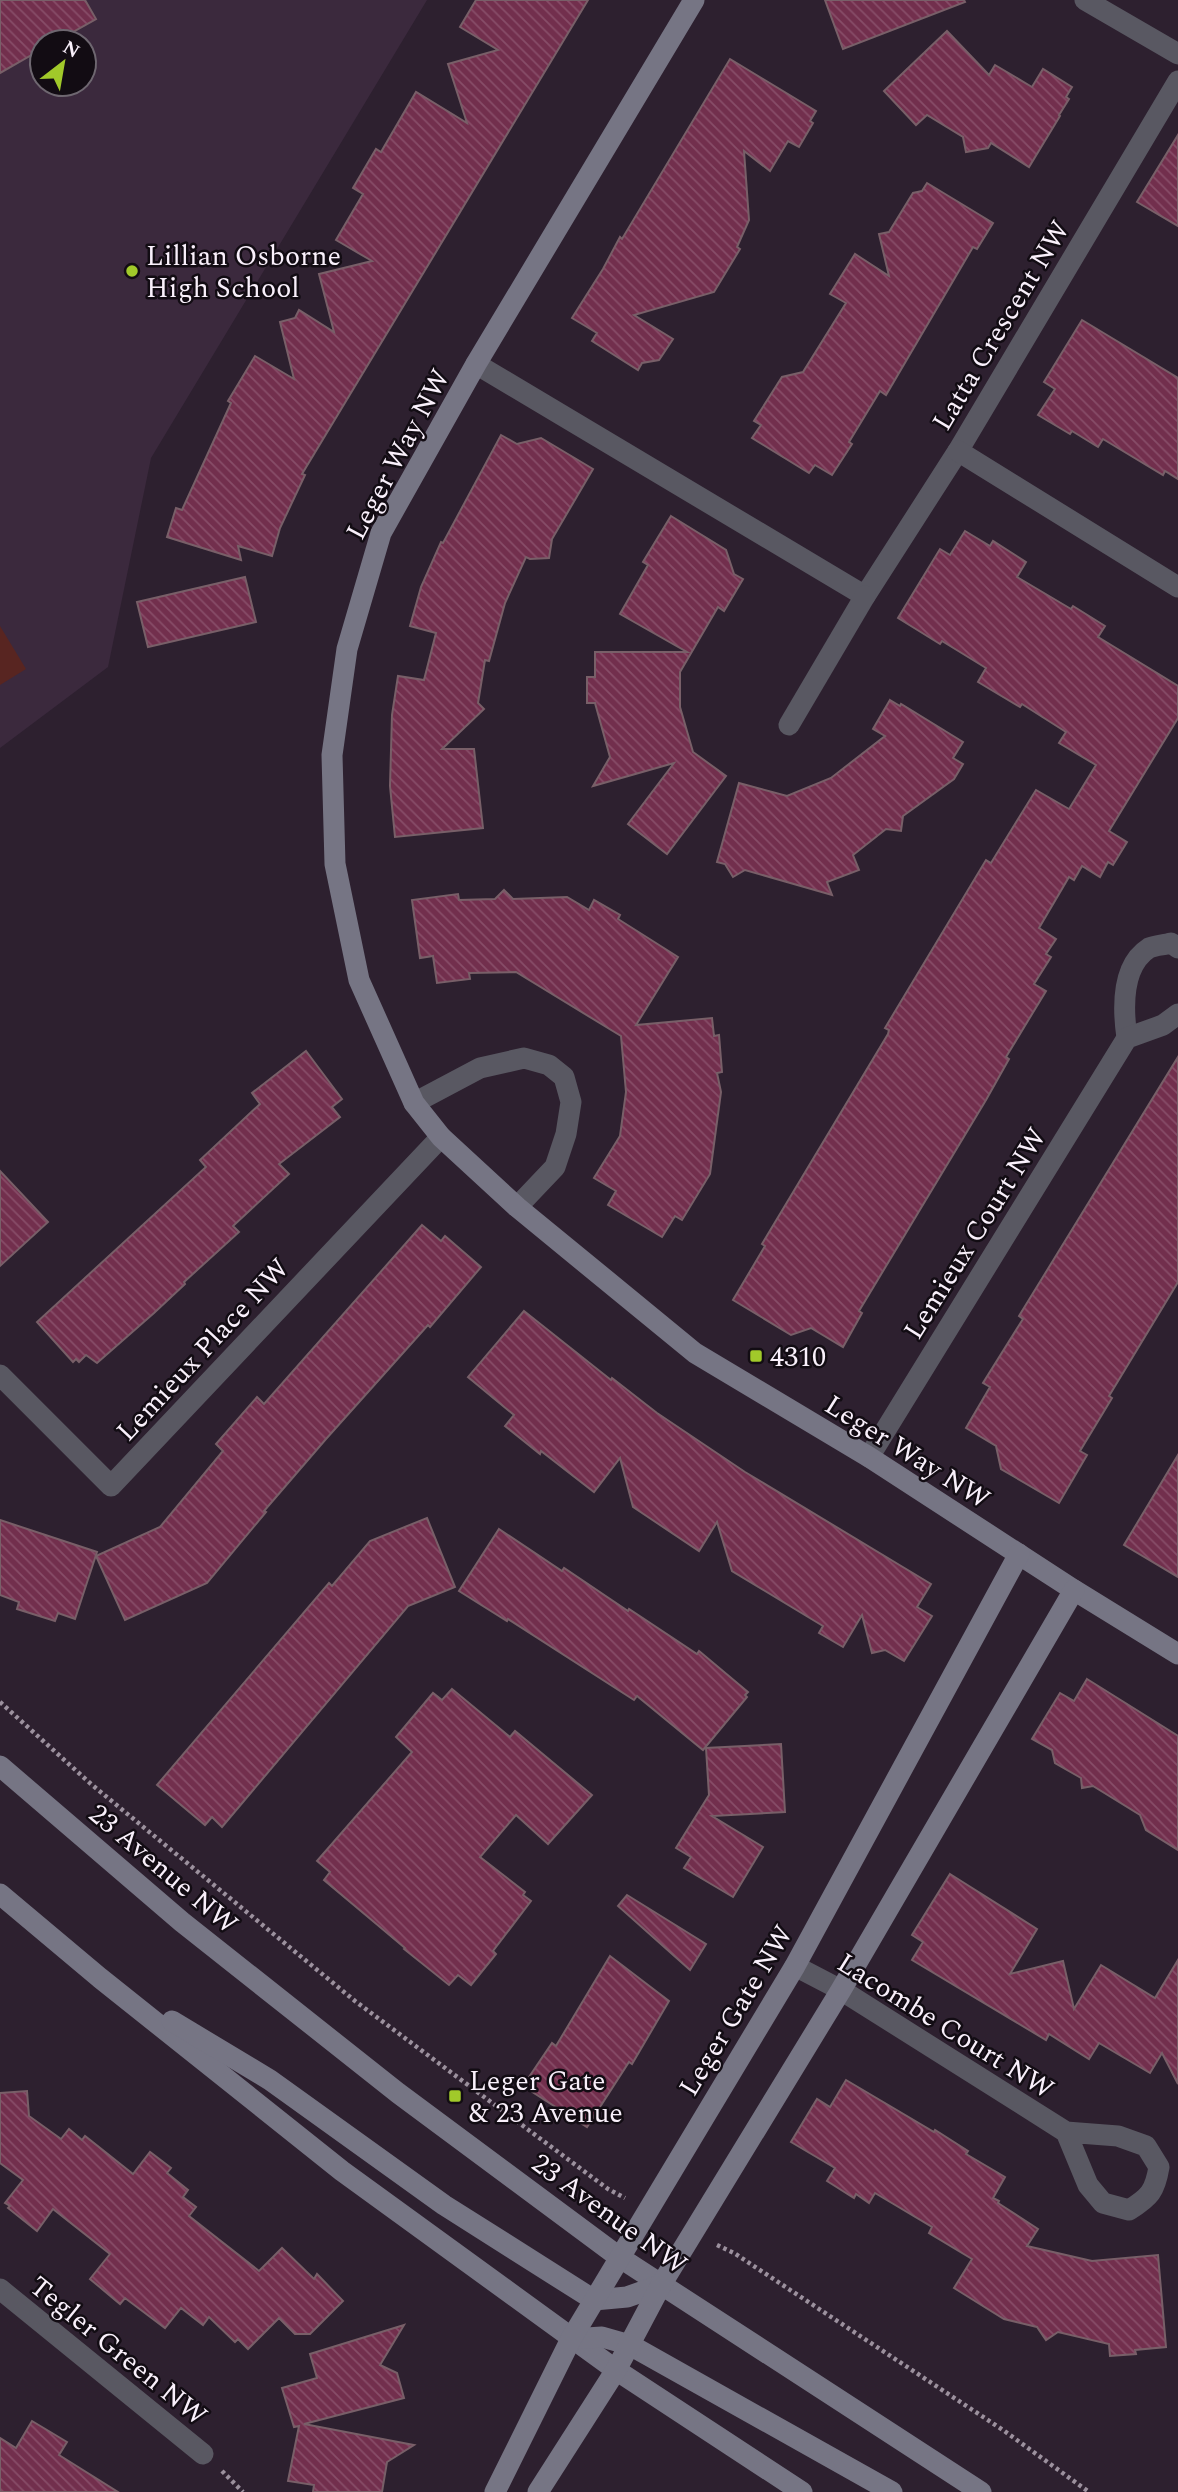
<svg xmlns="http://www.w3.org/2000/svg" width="1178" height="2492" font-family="Spectral,serif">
<defs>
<pattern id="building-back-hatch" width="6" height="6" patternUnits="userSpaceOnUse" patternTransform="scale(1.75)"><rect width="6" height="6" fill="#722f4d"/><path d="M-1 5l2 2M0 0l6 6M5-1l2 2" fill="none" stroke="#874d68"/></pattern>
</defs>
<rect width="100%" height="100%" fill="#2d202f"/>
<path fill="#3b293d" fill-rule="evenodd" d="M0,0H427L151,458L108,667L0,748ZM42,42H84V84H42Z"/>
<path fill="#582521" d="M0,626L26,669L0,685Z"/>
<g fill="url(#building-back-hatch)" stroke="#785f68" stroke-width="2">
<path d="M0,0H85L96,19L55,42H42V49L0,73Z"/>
<path d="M476,0H588L302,474L305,475L280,528L272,556L238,546L241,560L167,537L176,508L182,510L231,403L228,401L255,356L294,379L280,322L295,318L299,310L334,332L319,274L372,261L336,240L363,194L353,188L376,149L381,152L416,92L467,123L448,64L498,50L460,27Z"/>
<path d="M825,0H964L965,2L843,49Z"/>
<path d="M947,31L989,75L995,65L1032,87L1043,69L1072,87L1066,97L1069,99L1059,115L1060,116L1029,167L991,143L988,148L966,152L963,137L927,115L916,125L884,91Z"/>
<path d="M730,59L816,111L810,121L813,123L799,147L788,141L770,171L744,151L749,220L737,247L740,249L714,292L634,315L673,339L659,360L642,363L638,370L592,341L597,333L572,318L603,269L620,237L622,239Z"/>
<path d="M1178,135V226L1137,202Z"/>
<path d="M927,183L993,223L977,249L973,247L886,395L880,391L849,442L852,444L832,475L815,465L809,473L752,438L761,425L754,421L782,377L803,372L846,303L830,294L855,254L889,276L879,234L889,232L913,193L922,191Z"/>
<path d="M1082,320L1178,378V479L1165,471L1163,475L1103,439L1098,447L1072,431L1070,434L1038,415L1055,389L1044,382Z"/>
<path d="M501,435L517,444L541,438L593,469L552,539L549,558L530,559L526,557L505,603L489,661L485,660L478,703L484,709L442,749H474L483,828L395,837L390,786L392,715L398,676L424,680L436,633L410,626L421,587L441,542L443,543Z"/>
<path d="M671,516L726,550L734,574L743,579L724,611L718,607L680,672V707L693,752L726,776L667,854L628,824L674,763L593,786L610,757L595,703H587V677H595V652H687L620,614L648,565L643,562Z"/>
<path d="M965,531L990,546L993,541L1026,562L1017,577L1071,609L1073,606L1105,626L1098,637L1178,686V718L1109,831L1127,842L1113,865L1108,862L1100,877L1082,866L1074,880L1069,877L1039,928L1056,939L1046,954L1051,957L1034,984L1046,991L1006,1057L1009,1059L986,1100L859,1311L862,1313L843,1347L811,1328L791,1335L733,1300L765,1246L762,1244L888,1034L889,1030L885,1028L986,860L991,863L1036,790L1069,809L1096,765L1059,743L1066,732L1022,704L1020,707L978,682L986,668L942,641L940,644L898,618L940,549L950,555Z"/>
<path d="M245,577L256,622L148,647L137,602Z"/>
<path d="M890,700L900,706L901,704L963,742L953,758L963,764L954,779L903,816L901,831L886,829L853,855L859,870L827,882L832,895L745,870L733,877L725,864L717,862L739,783L787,796L831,778L885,736L873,729Z"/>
<path d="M504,890L513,899L567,897L589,910L594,900L620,915L618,919L678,957L636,1025L712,1018L714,1036L719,1035L722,1072L717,1073L721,1092L710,1174L682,1220L675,1216L662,1237L608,1205L616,1191L594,1178L620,1136L626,1092L621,1036L516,972L469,973L470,979L437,983L433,956L420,958L412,900L458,894L459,900L495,899Z"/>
<path d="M306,1051L342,1099L332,1107L340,1117L279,1164L289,1174L233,1226L239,1232L184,1282L185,1284L154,1313L97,1363L86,1355L79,1362L76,1359L73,1362L37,1322L206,1167L200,1160L260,1104L252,1093Z"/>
<path d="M1178,1057V1282L1109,1396L1112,1398L1080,1451L1087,1455L1059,1503L1001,1469L996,1446L966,1428L990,1387L983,1383L1023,1319L1019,1316Z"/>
<path d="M0,1171L48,1222L0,1266Z"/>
<path d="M422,1225L441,1241L445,1236L481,1267L430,1327L428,1325L326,1439L264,1511L266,1512L207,1583L125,1620L96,1556L160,1527L223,1451L216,1444L257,1397L264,1404Z"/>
<path d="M524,1311L611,1380L612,1378L657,1413L745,1472L931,1584L917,1607L932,1616L904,1661L885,1650L872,1653L862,1615L843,1647L819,1633L823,1626L732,1571L717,1522L699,1551L633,1507L620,1458L594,1492L541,1451L540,1454L505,1426L514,1415L468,1377Z"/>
<path d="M1178,1455V1577L1124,1545Z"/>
<path d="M427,1518L455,1587L408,1606L222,1827L212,1817L205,1825L157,1785L329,1583L332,1586L370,1541Z"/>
<path d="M0,1520L97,1552L75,1619L58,1613L55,1621L17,1609L19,1602L0,1595Z"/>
<path d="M499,1529L562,1571L564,1568L628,1611L629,1609L697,1654L699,1651L748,1692L745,1695L747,1697L703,1750L637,1696L634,1700L508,1619L507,1621L459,1591Z"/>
<path d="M1087,1679L1178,1736V1850L1146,1830L1140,1815L1093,1786L1082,1788L1081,1778L1055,1763L1052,1750L1032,1739L1060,1693L1074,1701Z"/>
<path d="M452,1689L510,1737L515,1731L592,1795L548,1844L516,1815L480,1857L525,1892L523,1895L531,1901L493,1951L496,1954L471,1985L458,1975L449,1985L404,1949L405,1948L324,1880L330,1872L317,1861L412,1752L396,1737L433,1693L442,1700Z"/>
<path d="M781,1744L785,1812L712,1816L763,1847L733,1897L684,1868L691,1857L676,1848L709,1795L706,1748Z"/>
<path d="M950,1874L1037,1929L1010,1974L1063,1961L1074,2009L1101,1965L1155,1998L1178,1960V2084L1162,2053L1150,2073L1099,2043L1089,2059L1049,2034L1046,2040L912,1960L923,1942L912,1935Z"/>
<path d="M627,1895L706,1944L690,1970L618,1906Z"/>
<path d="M610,1956L669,2001L632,2064L629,2062L587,2127L523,2086L552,2043L556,2046Z"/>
<path d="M846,2080L934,2132L935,2130L968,2151L966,2154L1005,2177L993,2198L999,2201L998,2203L1038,2229L1027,2246L1092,2261L1158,2255L1166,2347L1135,2350L1136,2354L1110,2356L1109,2344L1058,2332L1046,2340L1037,2327L1004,2319L954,2288L972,2259L929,2233L932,2227L875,2193L869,2203L856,2194L854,2198L827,2181L835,2168L791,2142L817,2099L830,2107Z"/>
<path d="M27,2091L29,2116L61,2139L69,2129L82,2140L85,2136L133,2174L150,2152L171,2168L167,2173L188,2190L183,2197L196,2207L189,2216L259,2271L282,2248L314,2279L317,2274L343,2301L310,2334H295L279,2318L248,2349L238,2339L235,2342L209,2317L203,2325L181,2308L165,2328L125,2298L120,2304L90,2279L110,2254L53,2209L37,2231L8,2208L10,2206L5,2203L23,2180L0,2163V2093Z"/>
<path d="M404,2325L380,2365L397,2373L404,2398L304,2424L414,2445L387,2462L382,2492H313L314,2485L288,2481L299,2426L294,2427L282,2388L317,2378L310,2354Z"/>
<path d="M32,2421L67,2442L59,2455L118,2492H0V2438L16,2448Z"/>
</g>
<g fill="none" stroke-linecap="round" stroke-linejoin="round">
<g stroke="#9c919e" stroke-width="4.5" stroke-dasharray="3.5 3.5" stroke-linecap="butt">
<path d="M0,1702L91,1784L355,2001L608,2189L625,2198"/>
<path d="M717,2245L734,2253L1003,2430L1089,2492"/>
<path d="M222,2471L243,2492"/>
</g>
<g stroke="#595862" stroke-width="21">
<path d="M1085,0L1178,54"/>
<path d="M476,364L865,596L958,451L1178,81"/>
<path d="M958,451L1178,587"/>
<path d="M789,725L865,596"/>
<path d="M1127,1038C1123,1010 1121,966 1149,948C1155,945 1165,945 1171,943L1178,948"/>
<path d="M414,1103L480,1068L524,1058L549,1065L564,1077L571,1102L566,1134L555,1167L517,1207"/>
<path d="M0,1375L111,1486L441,1137"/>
<path d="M869,1457L1127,1038L1163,1025L1178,1014"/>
<path d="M795,1966L841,1990L1066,2132L1088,2185L1103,2203L1129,2210C1150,2197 1155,2191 1159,2167L1146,2146L1118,2136L1066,2132"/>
<path d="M0,2289L203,2454"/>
</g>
<g stroke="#767584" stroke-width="21">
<path d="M694,0L476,364L381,533L347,649L332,755L335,864L359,980L414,1103L441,1137L517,1207L695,1353L869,1457L1074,1590L1178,1654"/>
<path d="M0,1766L182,1922L398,2093L619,2257L981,2492"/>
<path d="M0,1894L100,1978L342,2171L616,2370L802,2492"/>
<path d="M172,2021L270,2080L444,2205L594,2300L627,2297L661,2285"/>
<path d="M571,2339L602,2337L630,2345L892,2492"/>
<path d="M495,2492L571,2339L795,1966L1019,1554"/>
<path d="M538,2492L616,2370L661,2285L841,1990L1074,1590"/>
</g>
</g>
<g fill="#a1c92a" stroke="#120c13" stroke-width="2.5">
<circle cx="132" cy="271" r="7"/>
<rect x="749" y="1349" width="14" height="14" rx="3.5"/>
<rect x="448" y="2089" width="14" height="14" rx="3.5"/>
</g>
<g text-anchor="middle" stroke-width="5" stroke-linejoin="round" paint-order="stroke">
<g font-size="28" fill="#f9f0fb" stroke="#120c13" text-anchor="start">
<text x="146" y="265">Lillian Osborne<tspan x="146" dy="32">High School</tspan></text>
<text x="770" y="1366">4310</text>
<text x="469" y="2090">Leger Gate<tspan x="469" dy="32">&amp; 23 Avenue</tspan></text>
</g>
<g font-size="28" fill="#f9f0fb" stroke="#120c13">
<text transform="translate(1000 325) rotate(-59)" y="10">Latta Crescent NW</text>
<text transform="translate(397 454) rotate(-62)" y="10">Leger Way NW</text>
<text transform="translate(974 1233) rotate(-58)" y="10">Lemieux Court NW</text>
<text transform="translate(202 1349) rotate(-47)" y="10">Lemieux Place NW</text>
<text transform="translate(908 1451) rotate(32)" y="10">Leger Way NW</text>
<text transform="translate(164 1868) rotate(40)" y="10">23 Avenue NW</text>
<text transform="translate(735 2010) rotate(-59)" y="10">Leger Gate NW</text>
<text transform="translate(946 2025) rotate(32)" y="10">Lacombe Court NW</text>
<text transform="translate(610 2213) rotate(36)" y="10">23 Avenue NW</text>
<text transform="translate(119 2350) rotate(39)" y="10">Tegler Green NW</text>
</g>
</g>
<g transform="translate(63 63) rotate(31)"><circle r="33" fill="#120c13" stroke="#6e6770" stroke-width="2"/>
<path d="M0-5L12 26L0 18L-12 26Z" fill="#a1c92a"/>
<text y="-10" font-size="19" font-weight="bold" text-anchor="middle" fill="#f9f0fb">N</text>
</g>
</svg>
